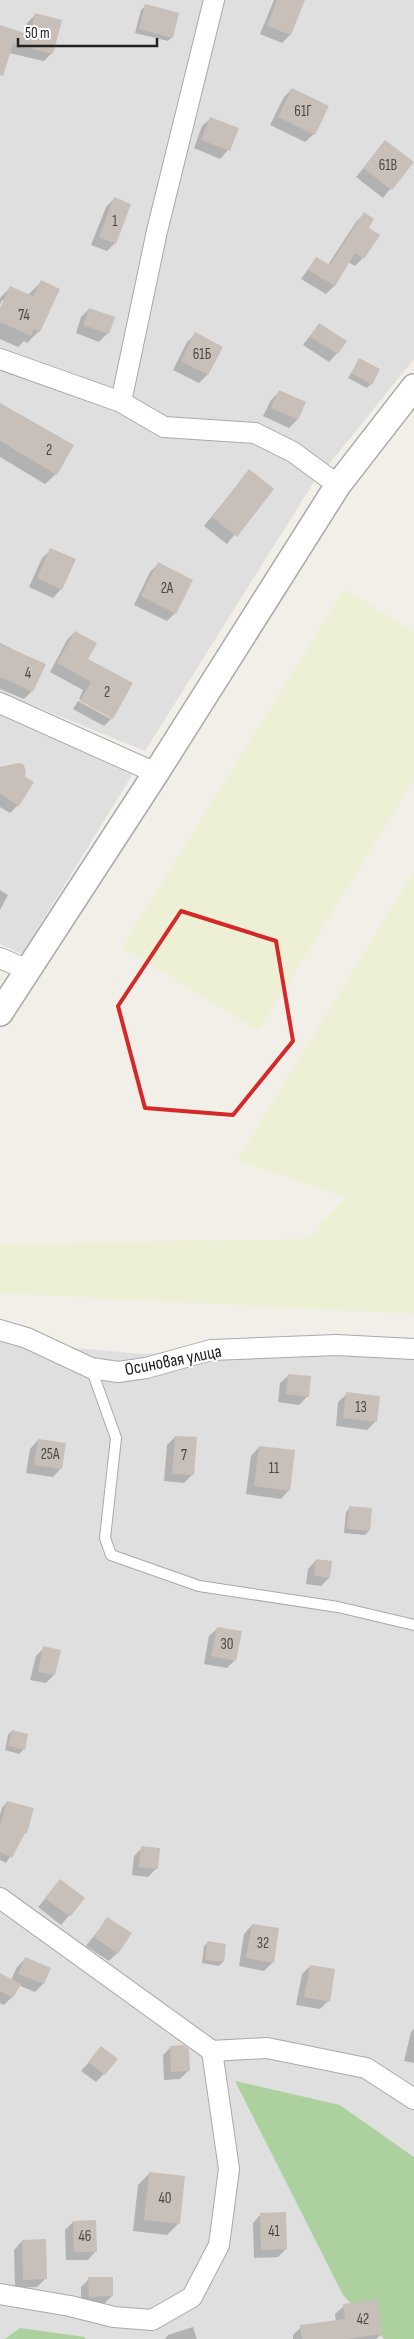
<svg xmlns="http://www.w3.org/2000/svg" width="414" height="2339" font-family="'Sofia Sans Condensed',sans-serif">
<rect width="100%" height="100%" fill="#f2efe9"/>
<g fill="#e0dfdf">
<path d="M0,0H414V359L312,485L145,751L0,692Z"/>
<path d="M0,713L132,775L22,954L0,944Z"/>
<path d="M414,1339V2157L340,2105L343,2295L384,2339H0V1341L142,1354Z"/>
</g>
<g fill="#eef0d5">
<path d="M344,589L414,632V780L259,1031L122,947Z"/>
<path d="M414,871V1314L0,1293V1244L308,1239L345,1197L237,1160Z"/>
</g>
<g fill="#add19e">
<path d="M235,2081L340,2105L414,2157V2339H384L343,2295Z"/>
<path d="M20,2328L85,2337V2339H5Z"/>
</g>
<g fill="#0003">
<path d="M274,0H304L290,35L282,43L260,34Z"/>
<path d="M145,6L172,37L168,41L135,33L141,10Z"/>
<path d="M35,15L52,53L44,61L9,53L0,67V27L24,34L27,23Z"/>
<path d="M292,89L314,134L305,142L270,125L284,97Z"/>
<path d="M211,118L228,150L220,159L194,148L202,126Z"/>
<path d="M385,142L412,162L383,198L356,177Z"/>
<path d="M114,199L115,243L107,251L91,245L106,207Z"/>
<path d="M364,214L367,228L363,258L355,266L348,262L334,286L326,294L301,279L316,258L328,265L356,222Z"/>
<path d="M41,282L39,331L27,343L24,341L18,347L0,339V311L5,300H2L0,305V298L11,287L28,295Z"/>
<path d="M89,309L108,333L99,342L76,333L81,317Z"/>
<path d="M319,324L337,353L329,362L303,345Z"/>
<path d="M196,334L221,347L207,375L199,383L173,370L187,342Z"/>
<path d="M360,360L371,384L367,388L348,378Z"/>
<path d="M279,392L297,420L289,428L263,416L271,400Z"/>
<path d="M0,405L56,474L45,484L0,457Z"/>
<path d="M249,471L272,489L227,544L204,526Z"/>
<path d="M51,550L61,589L53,598L29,587L42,558Z"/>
<path d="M158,564L175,613L167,621L134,605L150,572Z"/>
<path d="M75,632L112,718L111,719V716L79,699L83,690L50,672L67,640Z"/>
<path d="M0,643L44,665L32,691L24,699L0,689Z"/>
<path d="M78,701L111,719L104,726L73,709Z"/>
<path d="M0,770L18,805L10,813L0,807Z"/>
<path d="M0,890L8,895L0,910Z"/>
<path d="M289,1375L308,1396L299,1405L278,1402L280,1383Z"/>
<path d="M347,1394L376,1421L367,1430L336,1426L338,1402Z"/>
<path d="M175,1437L192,1475L184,1483L164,1481L167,1445Z"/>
<path d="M38,1440L61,1468L53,1477L26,1473L30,1449Z"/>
<path d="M259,1447L289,1490L281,1499L246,1494L251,1456Z"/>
<path d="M350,1508L369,1531L365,1535L344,1533L346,1512Z"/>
<path d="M316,1560L329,1578L321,1586L306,1584L308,1569Z"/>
<path d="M218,1628L235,1660L227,1668L204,1664L209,1636Z"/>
<path d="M44,1648L54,1675L46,1683L30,1680L36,1656Z"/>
<path d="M12,1731L27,1735L23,1750L19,1754L5,1750L8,1735Z"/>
<path d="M7,1802L26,1832L6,1863L0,1860V1814L2,1808Z"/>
<path d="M142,1848L157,1868L148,1877L132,1875L134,1856Z"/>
<path d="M60,1881L83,1899L61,1925L38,1907Z"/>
<path d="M108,1918L117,1953L109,1961L86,1946Z"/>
<path d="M252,1925L273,1962L264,1971L239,1966L244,1934Z"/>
<path d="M208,1943L223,1962L219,1966L202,1963L204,1946Z"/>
<path d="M25,1959L50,1969L43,1984L35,1992L18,1985L12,1997L4,2005L0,2003V1974L11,1980L17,1967Z"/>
<path d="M310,1966L328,2001L320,2009L296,2005L302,1974Z"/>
<path d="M414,2029V2063L404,2061L411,2032Z"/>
<path d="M171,2047L188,2071L180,2079L164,2080L163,2055Z"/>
<path d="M101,2048L104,2074L96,2082L81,2071Z"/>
<path d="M150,2173L179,2223L167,2235L133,2231L138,2185Z"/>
<path d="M261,2214L286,2249L278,2257L254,2258L253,2223Z"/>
<path d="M73,2222L96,2251L88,2260H66L65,2230Z"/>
<path d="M22,2241L45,2279L37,2287L15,2288L14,2250Z"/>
<path d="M89,2279L112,2296L104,2304H81V2287Z"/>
<path d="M344,2306L381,2334L376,2339H293V2335L301,2327L336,2322L335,2314Z"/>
<path d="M193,2327L197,2339H165L168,2335Z"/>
</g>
<g fill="#c7bfb8">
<path d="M277,0H305L291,35L267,26Z"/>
<path d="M145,4L179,13L173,38L139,29Z"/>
<path d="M35,13L62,20L53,54L13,44L3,76L0,75V25L30,35Z"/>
<path d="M292,88L329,106L315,135L278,117Z"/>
<path d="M210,117L239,128L230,151L201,140Z"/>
<path d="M385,140L414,162L392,190L363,168Z"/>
<path d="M114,197L131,204L116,244L99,237Z"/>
<path d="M364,212L374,219L369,228L380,235L364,259L355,253L335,286L308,270L316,257L330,265Z"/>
<path d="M41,280L60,289L40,332L34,329L31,336L0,322V308L10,286L33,296Z"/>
<path d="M89,308L115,317L109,334L83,325Z"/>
<path d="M319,323L347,341L338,354L310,337Z"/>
<path d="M195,332L223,347L208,375L181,361Z"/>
<path d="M359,358L380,369L372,385L351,373Z"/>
<path d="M279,390L306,402L298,420L271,408Z"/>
<path d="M0,403L74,445L57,475L0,441Z"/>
<path d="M249,469L274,489L237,537L212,517Z"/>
<path d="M50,548L76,559L62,590L37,578Z"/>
<path d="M158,562L193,580L176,614L141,596Z"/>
<path d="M75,631L97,643L88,659L133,683L113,719L80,701L91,682L57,663Z"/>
<path d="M0,644L46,664L33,692L0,677Z"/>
<path d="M18,763L23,764L26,770L25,777L34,782L19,806L0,794V767Z"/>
<path d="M288,1374L311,1376L309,1397L286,1394Z"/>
<path d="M346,1392L380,1396L377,1422L343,1418Z"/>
<path d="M175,1436L197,1437L194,1475L172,1474Z"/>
<path d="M38,1439L66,1443L62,1469L34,1465Z"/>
<path d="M259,1446L295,1450L290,1491L254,1486Z"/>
<path d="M349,1506L372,1508L370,1531L347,1529Z"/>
<path d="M316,1559L332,1561L330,1578L314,1576Z"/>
<path d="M217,1627L242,1631L236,1661L211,1656Z"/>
<path d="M43,1646L61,1650L55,1675L38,1672Z"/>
<path d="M12,1730L28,1734L25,1750L8,1746Z"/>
<path d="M7,1801L34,1808L27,1833H25L12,1858L0,1852V1827Z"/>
<path d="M141,1846L160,1848L158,1869L139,1867Z"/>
<path d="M60,1879L85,1898L70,1917L45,1898Z"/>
<path d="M107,1917L132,1933L118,1954L94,1937Z"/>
<path d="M252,1924L279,1928L274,1963L246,1958Z"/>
<path d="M207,1941L226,1944L224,1962L205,1960Z"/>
<path d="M25,1957L51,1968L44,1984L18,1974Z"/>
<path d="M310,1965L335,1969L330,2002L304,1997Z"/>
<path d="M0,1973L21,1984L13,1998L0,1991Z"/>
<path d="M183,2045L189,2049L190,2071L171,2072L170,2046Z"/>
<path d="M101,2046L118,2059L105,2075L88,2062Z"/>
<path d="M149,2172L185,2176L180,2224L144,2220Z"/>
<path d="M286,2212L287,2249L261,2250L260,2213Z"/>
<path d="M96,2220L97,2252H74L73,2221Z"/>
<path d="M46,2239L47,2279L23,2280L22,2240Z"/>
<path d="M88,2277H113V2296L89,2297Z"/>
<path d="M378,2300L382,2334L346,2339H302L300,2325L345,2319L343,2304Z"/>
</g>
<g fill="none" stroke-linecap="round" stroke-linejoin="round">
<g stroke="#a9a9a9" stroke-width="12">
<path id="service" d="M91,1368L116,1438L105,1538L111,1555L199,1586L338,1607L414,1625"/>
</g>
<g stroke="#a9a9a9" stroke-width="22">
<g id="minor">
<path d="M0,359L121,402L164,427L255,433L293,452L338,485"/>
<path d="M121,402L157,231L214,0"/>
<path d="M0,703L156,773"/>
<path d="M0,958L28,970"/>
<path d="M0,1330L27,1338L91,1368L118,1372L146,1368L211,1350L336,1345L414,1349"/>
<path d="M0,1898L212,2051L267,2048L366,2068L414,2099"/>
<path d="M0,2294L70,2306L114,2317L152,2320L192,2297L219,2245L229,2169L212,2051"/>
</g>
</g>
<g stroke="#a9a9a9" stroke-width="28">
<path id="tertiary" d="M0,1013L156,773L338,485L414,387"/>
</g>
<use href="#service" stroke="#fff" stroke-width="10"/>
<use href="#minor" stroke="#fff" stroke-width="20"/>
<use href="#tertiary" stroke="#fff" stroke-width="25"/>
</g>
<path fill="none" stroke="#d62828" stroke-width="4" stroke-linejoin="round" d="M181,911L276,941L293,1041L233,1115L145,1108L118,1006Z"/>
<g text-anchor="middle" stroke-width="4" stroke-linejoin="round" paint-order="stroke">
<g font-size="15" fill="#4b4948">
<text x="303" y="116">61Г</text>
<text x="388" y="170">61В</text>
<text x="115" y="226">1</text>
<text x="24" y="320">74</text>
<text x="202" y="359">61Б</text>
<text x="49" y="455">2</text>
<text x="167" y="593">2А</text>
<text x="28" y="678">4</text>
<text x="107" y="697">2</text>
<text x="361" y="1412">13</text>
<text x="50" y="1459">25А</text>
<text x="184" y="1460">7</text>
<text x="274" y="1473">11</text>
<text x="227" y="1649">30</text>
<text x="263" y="1948">32</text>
<text x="165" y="2203">40</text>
<text x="274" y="2236">41</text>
<text x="85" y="2241">46</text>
<text x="363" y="2324">42</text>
</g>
<g font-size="18" fill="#222" stroke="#fff">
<text transform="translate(173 1360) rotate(-11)" y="6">Осиновая улица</text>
</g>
</g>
<path d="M18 38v8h139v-8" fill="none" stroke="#222222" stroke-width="2.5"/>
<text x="25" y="38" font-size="15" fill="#222222" stroke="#ffffff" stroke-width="4" paint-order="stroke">50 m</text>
</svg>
